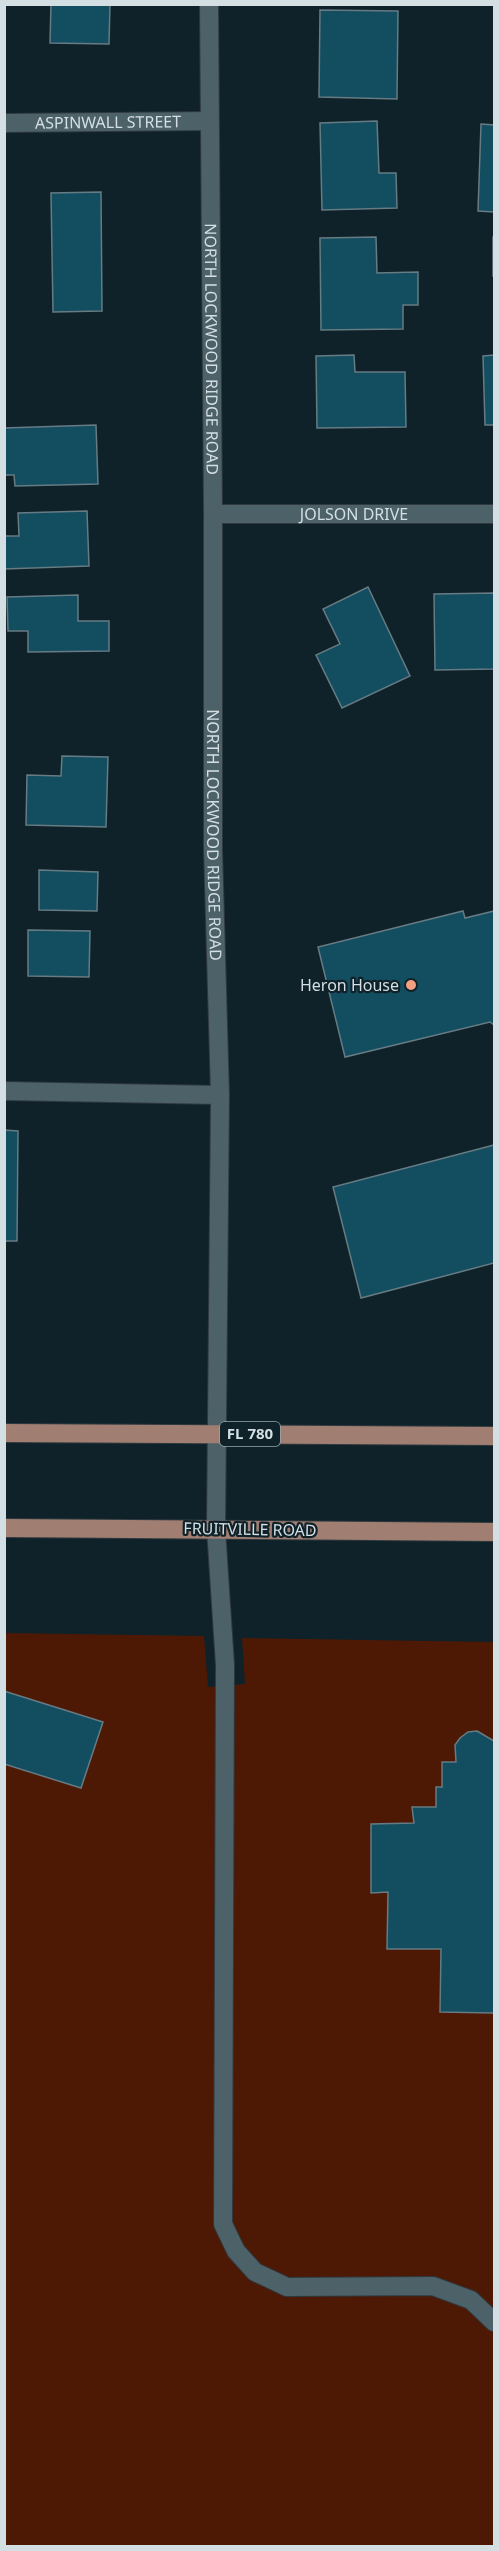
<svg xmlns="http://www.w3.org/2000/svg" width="499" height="2551" font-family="'Noto Sans',sans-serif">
<rect width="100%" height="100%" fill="#0f2229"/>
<path fill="#4d1905" d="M5,1633L204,1636L208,1687L245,1684L242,1638L494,1642V2546H5Z"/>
<g fill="#134d60" stroke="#667b83" stroke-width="1.5">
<path d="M51,4H110L109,44L50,43Z"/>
<path d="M320,10L398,11L397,99L319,97Z"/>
<path d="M377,121L379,173H396L397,208L322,210L320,123Z"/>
<path d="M481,124L494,125V212L478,211Z"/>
<path d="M101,192L102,311L53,312L51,193Z"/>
<path d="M376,237L377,273L418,272V305H403V329L321,330L320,238Z"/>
<rect x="493" y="237" width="1" height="39"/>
<path d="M354,355L355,372H405L406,427L317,428L316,356Z"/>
<path d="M494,355V425H485L483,356Z"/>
<path d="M96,425L98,484L15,486L14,475H4V428Z"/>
<path d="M87,511L89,566L4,569V536H19L18,513Z"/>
<path d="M368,587L410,676L342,708L316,655L340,644L323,609Z"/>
<path d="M494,593V669L435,670L434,594Z"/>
<path d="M78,595V621H109V651L28,652V631H8L7,597Z"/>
<path d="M62,756L108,757L106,827L26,825L27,775L61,776Z"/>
<path d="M39,870L98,872L97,911L39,910Z"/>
<path d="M463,911L465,918L494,911V1025L490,1022L345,1057L318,947Z"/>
<path d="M28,930L90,931L89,977L28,976Z"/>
<path d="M4,1130L18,1131L17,1241H4Z"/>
<path d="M494,1145V1263L361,1298L333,1187Z"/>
<path d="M4,1691L103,1722L81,1788L4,1764Z"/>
<path d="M477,1731L494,1741V2013L440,2012L441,1949H387L388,1892L371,1893V1824L414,1823L412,1807H436V1787H442V1762H456L455,1745L460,1738L468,1732Z"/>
</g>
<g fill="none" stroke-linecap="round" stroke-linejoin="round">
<g stroke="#2f3a3f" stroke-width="20">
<g id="minor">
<path id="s1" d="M209,4L213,514V849L220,1095L216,1529L225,1665L223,2224L236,2251L255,2272L287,2287L433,2286L471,2300L494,2322"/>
<path id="s2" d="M4,123L209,121"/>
<path id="s3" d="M213,514H494"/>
<path d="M4,1091L220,1095"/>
</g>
</g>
<g stroke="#2f3a3f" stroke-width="20">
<g id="major">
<path d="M4,1433L494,1436"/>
<path d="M4,1528L494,1532"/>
</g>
</g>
<use href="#minor" stroke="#4d6169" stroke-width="18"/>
<use href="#major" stroke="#a07e72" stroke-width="18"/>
</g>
<circle fill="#f39f82" stroke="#0f2229" stroke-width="2" cx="411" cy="985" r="6"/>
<g text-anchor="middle" stroke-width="4.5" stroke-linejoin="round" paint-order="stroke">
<rect fill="#0f2229" stroke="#99a6ac" stroke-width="1.5" x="220" y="1422" width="60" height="24" rx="4.5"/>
<g font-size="15" font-weight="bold" fill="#d4dfe4">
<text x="250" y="1439">FL 780</text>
</g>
<g font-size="16" fill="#d4dfe4" stroke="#0f2229">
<text dy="6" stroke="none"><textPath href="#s2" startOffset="104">ASPINWALL STREET</textPath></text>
<text dy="6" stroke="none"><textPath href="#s1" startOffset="345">NORTH LOCKWOOD RIDGE ROAD</textPath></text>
<text dy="6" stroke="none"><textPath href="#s3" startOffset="141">JOLSON DRIVE</textPath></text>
<text dy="6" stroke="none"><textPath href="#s1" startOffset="831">NORTH LOCKWOOD RIDGE ROAD</textPath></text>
<text transform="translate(250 1529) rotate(1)" y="6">FRUITVILLE ROAD</text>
</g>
<g font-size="16" fill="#d4dfe4" stroke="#0f2229" text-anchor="end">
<text x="399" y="991">Heron House</text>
</g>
</g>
<rect width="499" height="2551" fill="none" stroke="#d4dfe4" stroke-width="12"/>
</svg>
